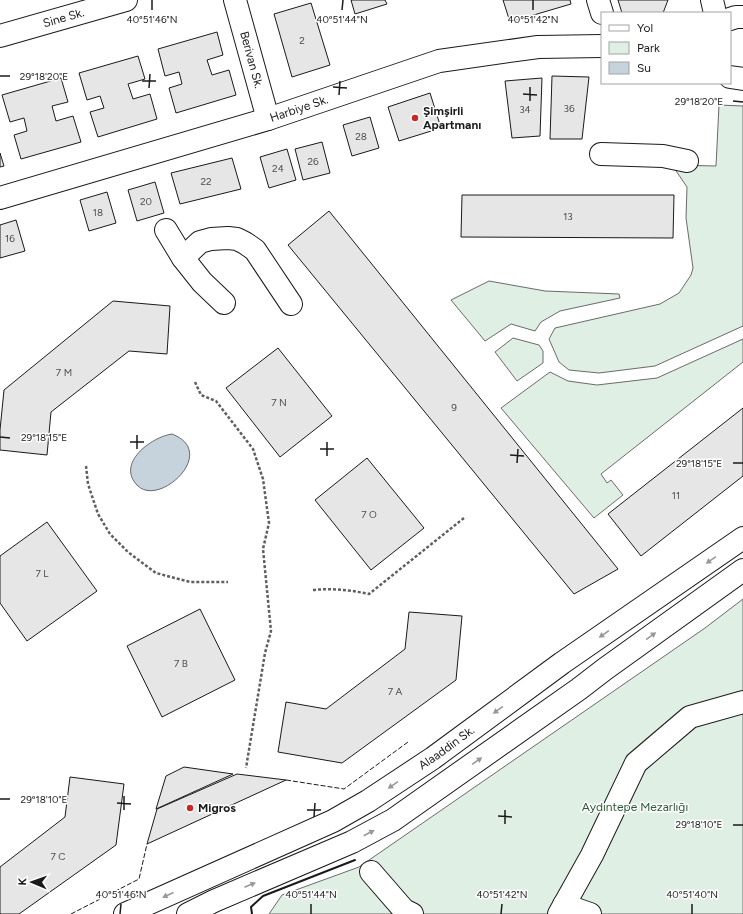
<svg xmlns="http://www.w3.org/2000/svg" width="743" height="914" font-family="Figtree,sans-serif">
<rect width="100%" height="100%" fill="#fff"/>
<g fill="#e0efe3" stroke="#6a6a6a">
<path d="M719,105L743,106V326L655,366L599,373L569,370L559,362L549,339L555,328L660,304L679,293L691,275L693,268L686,218L687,187L672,165L716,166Z"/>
<path d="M489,281L545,291L619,294L620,298L560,311L541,322L535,331L511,324L485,341L451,300Z"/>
<path d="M513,338L539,345L543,351V363L517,381L495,352Z"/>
<path d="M743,339V362L601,474L607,483L611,480L623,495L594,518L501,408L550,372L568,381L597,385L657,378Z"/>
<path d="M743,599V914H269L282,895L359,867L705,628Z"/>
</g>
<path fill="#c6d2dc" stroke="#6a6a6a" d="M172,434C219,452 160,507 138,486C115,464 151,437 172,434Z"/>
<g fill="#e6e6e6" stroke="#1a1a1a">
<path d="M351,0H385L387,4L355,14Z"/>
<path d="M503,0H570L571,4L510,22Z"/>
<path d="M618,0H668L663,13H622Z"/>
<path d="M311,3L330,65L292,77L274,14Z"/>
<path d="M217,32L223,55L207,60L212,75L229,70L236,95L176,113L169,88L182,84L179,72L165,76L158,49Z"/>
<path d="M138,56L145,79L128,84L133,99L150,94L157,119L98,137L90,112L104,108L100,96L87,100L79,73Z"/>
<path d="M552,76L589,77L582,139H550Z"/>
<path d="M61,78L68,102L52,106L56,121L73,116L81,142L21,159L14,135L27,131L24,118L10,122L2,95Z"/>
<path d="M542,78L540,136L512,138L505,81Z"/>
<path d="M430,93L441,128L399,141L388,107Z"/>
<path d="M370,117L379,148L352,156L343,125Z"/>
<path d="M322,142L330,173L303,180L295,149Z"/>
<path d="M287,149L296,180L269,188L260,157Z"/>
<path d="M0,153L4,166L0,167Z"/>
<path d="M232,158L241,189L180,204L171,173Z"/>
<path d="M155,182L164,213L137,221L128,190Z"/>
<path d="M107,192L116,223L89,231L80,200Z"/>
<path d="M462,195H674L673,238L461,237Z"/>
<path d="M329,211L618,569L574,594L288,245Z"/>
<path d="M16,220L25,251L0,258V225Z"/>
<path d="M113,301L170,306L167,354L129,351L51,412L47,455L0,450V430L4,390Z"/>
<path d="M278,348L332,416L280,457L226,388Z"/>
<path d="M743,408V476L641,556L608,514Z"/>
<path d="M367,458L424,528L371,570L315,500Z"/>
<path d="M47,522L97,591L27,641L0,603V556Z"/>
<path d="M200,609L235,680L162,717L127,646Z"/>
<path d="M409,612L462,616L456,680L342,763L278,752L286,702L326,709L405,649Z"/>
<path d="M184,767L233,774L156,809L166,776Z"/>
<path d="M237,774L286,780L147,844L157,809Z"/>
<path d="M70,777L124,784L116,845L19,914H0V867L65,817Z"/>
</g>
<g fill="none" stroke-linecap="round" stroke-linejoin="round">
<g stroke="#1a1a1a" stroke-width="24">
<g id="minor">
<path id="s1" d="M235,0L268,119"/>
<path d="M598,0L602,13"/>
<path d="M712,0L715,13"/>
<path d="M730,19L736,17H743"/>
<path id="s2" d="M0,36L126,0"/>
<path d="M730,77L743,79"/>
<path d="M601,154L663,156L687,161"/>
<path id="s3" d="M0,198L268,119L439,61L538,47L602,46"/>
<path d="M166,230L183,258L202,282L224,303"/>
<path d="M183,258L200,242L211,239L228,238L237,239L245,243L255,250L291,304"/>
<path d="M371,872L404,910L412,914"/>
<path d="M564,905L590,914"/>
<path id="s4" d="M125,914L333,821L368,801L433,758L562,663L743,538"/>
<path d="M188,914L214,901L352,842L393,820L579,689L605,669L743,570"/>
<path d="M559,914L592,855L636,763L690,717L743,702"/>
</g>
</g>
<g stroke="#5f5f5f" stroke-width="2.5" stroke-dasharray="3 2" stroke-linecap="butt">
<path d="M195,382L201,395L216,401L253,449L263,479L269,523L263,549L271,631L265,653L246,768"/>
<path d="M86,466L88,484L98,514L110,534L128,552L156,573L190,582H228"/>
<path d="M313,590C332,588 350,590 369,594L464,518"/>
</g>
<use href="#minor" stroke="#fff" stroke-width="22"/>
<g stroke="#1a1a1a" stroke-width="1" stroke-dasharray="5 2" stroke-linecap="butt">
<path d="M286,780L344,789L408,742"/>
<path d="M71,914L139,879L147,844"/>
</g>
<path stroke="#1a1a1a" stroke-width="2" d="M252,914L251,907L263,896L355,860"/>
</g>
<defs><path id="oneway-solid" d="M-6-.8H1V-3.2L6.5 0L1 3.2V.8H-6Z"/></defs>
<g fill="#989898">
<use href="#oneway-solid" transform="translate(711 560) rotate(145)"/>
<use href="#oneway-solid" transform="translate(604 634) rotate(145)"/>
<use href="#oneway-solid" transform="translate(651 636) rotate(-36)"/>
<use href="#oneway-solid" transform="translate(498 710) rotate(144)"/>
<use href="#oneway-solid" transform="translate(477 761) rotate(-35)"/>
<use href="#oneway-solid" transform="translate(393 785) rotate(146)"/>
<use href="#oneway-solid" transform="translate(369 833) rotate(-28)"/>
<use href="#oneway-solid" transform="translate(250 885) rotate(-23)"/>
<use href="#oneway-solid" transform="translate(168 895) rotate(156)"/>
</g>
<path fill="none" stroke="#1a1a1a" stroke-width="1.5" d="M152,10V0M342,10L343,0M533,10V0M0,76H10M142,81H156M333,87L347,88M149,88L150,74M523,94L537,95M339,95L340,81M530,101V87M733,101L743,102M0,437L10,438M130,442H144M137,449V435M320,449H334M510,455L524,456M327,456V442M517,463L518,449M733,463H743M0,799H10M117,803L131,804M124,810V796M307,810H321M498,816L512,817M314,817L315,803M505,824V810M733,825H743M120,914L121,904M311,914V904M501,914L502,904M692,914V904"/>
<g fill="#c62828" stroke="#fff" stroke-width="1.5">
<circle cx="415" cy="118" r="4"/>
<circle cx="190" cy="808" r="4"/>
</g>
<g text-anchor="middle" stroke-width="3" stroke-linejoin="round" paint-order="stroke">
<g font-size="10" fill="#4d4d4d">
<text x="302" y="44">2</text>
<text x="569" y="112">36</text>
<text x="525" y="113">34</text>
<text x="361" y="140">28</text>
<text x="313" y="165">26</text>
<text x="278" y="172">24</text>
<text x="206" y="185">22</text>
<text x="146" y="205">20</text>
<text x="98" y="216">18</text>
<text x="568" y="220">13</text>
<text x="10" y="242">16</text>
<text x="64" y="376">7 M</text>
<text x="279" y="406">7 N</text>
<text x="454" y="411">9</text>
<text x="676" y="499">11</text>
<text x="369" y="518">7 O</text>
<text x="42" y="577">7 L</text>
<text x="181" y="667">7 B</text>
<text x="395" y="695">7 A</text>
<text x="58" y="860">7 C</text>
</g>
<g font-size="12" fill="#1a1a1a" stroke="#fff">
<text dy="4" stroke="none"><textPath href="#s2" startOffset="66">Sine Sk.</textPath></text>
<text dy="4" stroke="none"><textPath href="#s1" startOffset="62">Berivan Sk.</textPath></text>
<text dy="4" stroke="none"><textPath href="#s3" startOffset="312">Harbiye Sk.</textPath></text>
<text dy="4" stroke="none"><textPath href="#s4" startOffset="363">Alaaddin Sk.</textPath></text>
</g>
<g font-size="12" font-weight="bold" fill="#1a1a1a" stroke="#fff" text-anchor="start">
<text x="423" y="115">Şimşirli<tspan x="423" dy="14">Apartmanı</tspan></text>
<text x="198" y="812">Migros</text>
</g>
<g font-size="12" fill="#2b5a34" stroke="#fff">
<text x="635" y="811">Aydıntepe Mezarlığı</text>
</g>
</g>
<g font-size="10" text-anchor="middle" fill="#1a1a1a" stroke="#fff" stroke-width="3" stroke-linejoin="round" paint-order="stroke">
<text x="152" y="23">40°51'46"N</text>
<text x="342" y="23">40°51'44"N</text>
<text x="533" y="23">40°51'42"N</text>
<text x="44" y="80">29°18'20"E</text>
<text x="699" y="105">29°18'20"E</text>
<text x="44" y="441">29°18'15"E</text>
<text x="699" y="467">29°18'15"E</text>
<text x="44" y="803">29°18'10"E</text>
<text x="699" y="828">29°18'10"E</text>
<text x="121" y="898">40°51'46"N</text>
<text x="311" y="898">40°51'44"N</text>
<text x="502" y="898">40°51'42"N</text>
<text x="692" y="898">40°51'40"N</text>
</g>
<rect x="601" y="12" width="130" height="72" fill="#ffffff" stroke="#a3a3a3"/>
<rect x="609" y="25" width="20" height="6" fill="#ffffff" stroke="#a3a3a3"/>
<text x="637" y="32" font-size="12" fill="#1a1a1a">Yol</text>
<rect x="609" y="42" width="20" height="12" fill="#e0efe3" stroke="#a3a3a3"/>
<text x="637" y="52" font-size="12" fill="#1a1a1a">Park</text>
<rect x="609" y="62" width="20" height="12" fill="#c6d2dc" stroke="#a3a3a3"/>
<text x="637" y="72" font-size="12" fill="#1a1a1a">Su</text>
<g transform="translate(32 882) rotate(272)" stroke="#ffffff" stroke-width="3" paint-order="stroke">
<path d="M0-3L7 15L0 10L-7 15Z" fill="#1a1a1a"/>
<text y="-6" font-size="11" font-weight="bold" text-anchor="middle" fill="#1a1a1a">K</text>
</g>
</svg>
